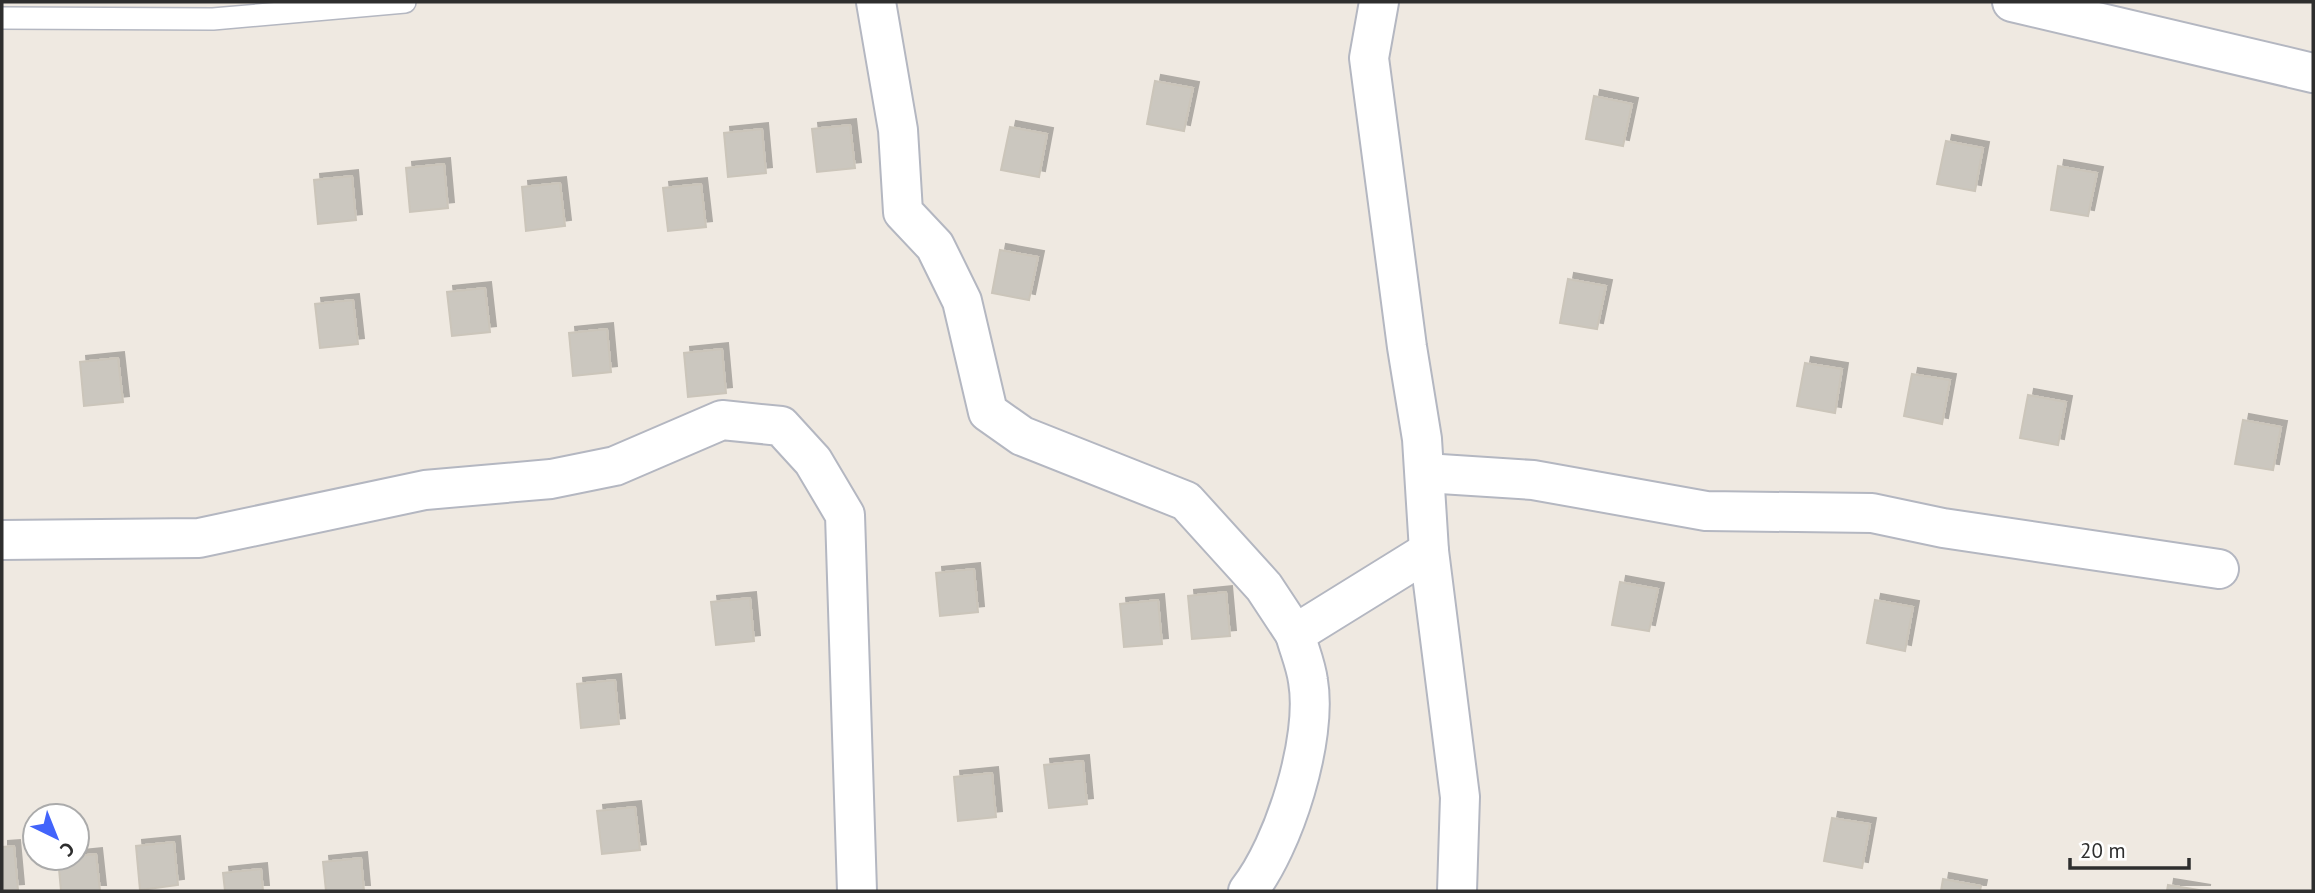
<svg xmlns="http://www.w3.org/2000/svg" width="2315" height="893" font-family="'PT Sans',sans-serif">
<defs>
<filter id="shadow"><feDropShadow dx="6" dy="-6" stdDeviation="0" flood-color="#0004"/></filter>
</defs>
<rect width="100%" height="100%" fill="#efe9e1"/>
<g fill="#cbc7bf" stroke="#cbc5ba" stroke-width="2" filter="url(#shadow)">
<path d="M1155,81L1193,88L1184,131L1147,124Z"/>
<path d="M1594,96L1632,104L1623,146L1586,139Z"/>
<path d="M850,125L855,168L817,172L812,129Z"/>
<path d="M1010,127L1047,134L1039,177L1001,170Z"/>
<path d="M762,129L766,173L728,177L724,133Z"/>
<path d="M1946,141L1983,148L1975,191L1937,184Z"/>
<path d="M444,164L448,208L410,212L406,168Z"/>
<path d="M2058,166L2097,173L2088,216L2051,210Z"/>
<path d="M352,176L356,220L318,224L314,180Z"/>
<path d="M560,183L565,226L526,231L522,187Z"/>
<path d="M701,184L706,227L668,231L663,188Z"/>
<path d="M1000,250L1038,257L1029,300L992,293Z"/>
<path d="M1568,279L1606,286L1597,329L1560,323Z"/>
<path d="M485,288L490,332L452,336L447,292Z"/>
<path d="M353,300L358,344L320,348L315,304Z"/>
<path d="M607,329L611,372L573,376L569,333Z"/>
<path d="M722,349L726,393L688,397L684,353Z"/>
<path d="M118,358L123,402L84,406L80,362Z"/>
<path d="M1805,363L1842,369L1835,413L1797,406Z"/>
<path d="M1912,374L1950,380L1942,424L1904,416Z"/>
<path d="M2028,395L2066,402L2058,445L2020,438Z"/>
<path d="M2243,420L2281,427L2273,470L2235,464Z"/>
<path d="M974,569L978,612L940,616L936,573Z"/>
<path d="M1620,582L1658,589L1649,631L1612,625Z"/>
<path d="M1226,592L1230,636L1192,639L1188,596Z"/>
<path d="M750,598L754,641L716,645L711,602Z"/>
<path d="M1158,600L1162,644L1124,647L1120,604Z"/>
<path d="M1875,600L1913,607L1905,651L1867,643Z"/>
<path d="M615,680L619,724L581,728L577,684Z"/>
<path d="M1083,761L1087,804L1049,808L1044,765Z"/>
<path d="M992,773L996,817L958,821L954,777Z"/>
<path d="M635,807L640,850L602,854L597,811Z"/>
<path d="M1832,818L1870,824L1862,868L1824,861Z"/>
<path d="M174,842L178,885L140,890L136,846Z"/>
<path d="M14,846L18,890L2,891V847Z"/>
<path d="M96,854L100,891H61L58,858Z"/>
<path d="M361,858L364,891H326L323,862Z"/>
<path d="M261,869L263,891H225L223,873Z"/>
<path d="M1943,879L1981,886L1980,891H1941Z"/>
<path d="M2168,885L2205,891H2167Z"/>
</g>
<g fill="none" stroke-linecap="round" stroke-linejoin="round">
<g stroke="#b4b7c1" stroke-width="24">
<path id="service" d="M2,18L213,19L405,2"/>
</g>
<g stroke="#b4b7c1" stroke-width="42">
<g id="minor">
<path d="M876,2L898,130L903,212L935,246L962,301L988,412L1022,436L1186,501L1264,587L1295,634L1429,551"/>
<path d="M1379,2L1369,58L1407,347L1422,439L1429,551L1460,797L1457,891"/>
<path d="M2012,2L2313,73"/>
<path d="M1425,473L1533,480L1706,511L1872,513L1943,528L2219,569"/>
<path d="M2,540L199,538L425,490L551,479L615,466L722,420L781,426L813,461L845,515L857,891"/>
<path d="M1248,891C1284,846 1318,738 1308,681C1306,665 1299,649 1295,634"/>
</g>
</g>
<use href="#service" stroke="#fff" stroke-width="21"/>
<use href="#minor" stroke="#fff" stroke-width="38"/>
</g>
<rect width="2315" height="893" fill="none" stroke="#2e2e2e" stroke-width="7"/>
<g transform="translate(56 837) rotate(137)"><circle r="33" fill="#ffffff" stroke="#ababab" stroke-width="2"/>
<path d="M0-5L12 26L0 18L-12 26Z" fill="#4264fb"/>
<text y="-10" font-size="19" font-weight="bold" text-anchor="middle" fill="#2e2e2e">С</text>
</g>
<path d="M2070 858v10h119v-10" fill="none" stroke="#2e2e2e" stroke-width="3.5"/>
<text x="2080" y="858" font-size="21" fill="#2e2e2e" stroke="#ffffff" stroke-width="5" paint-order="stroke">20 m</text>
</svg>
